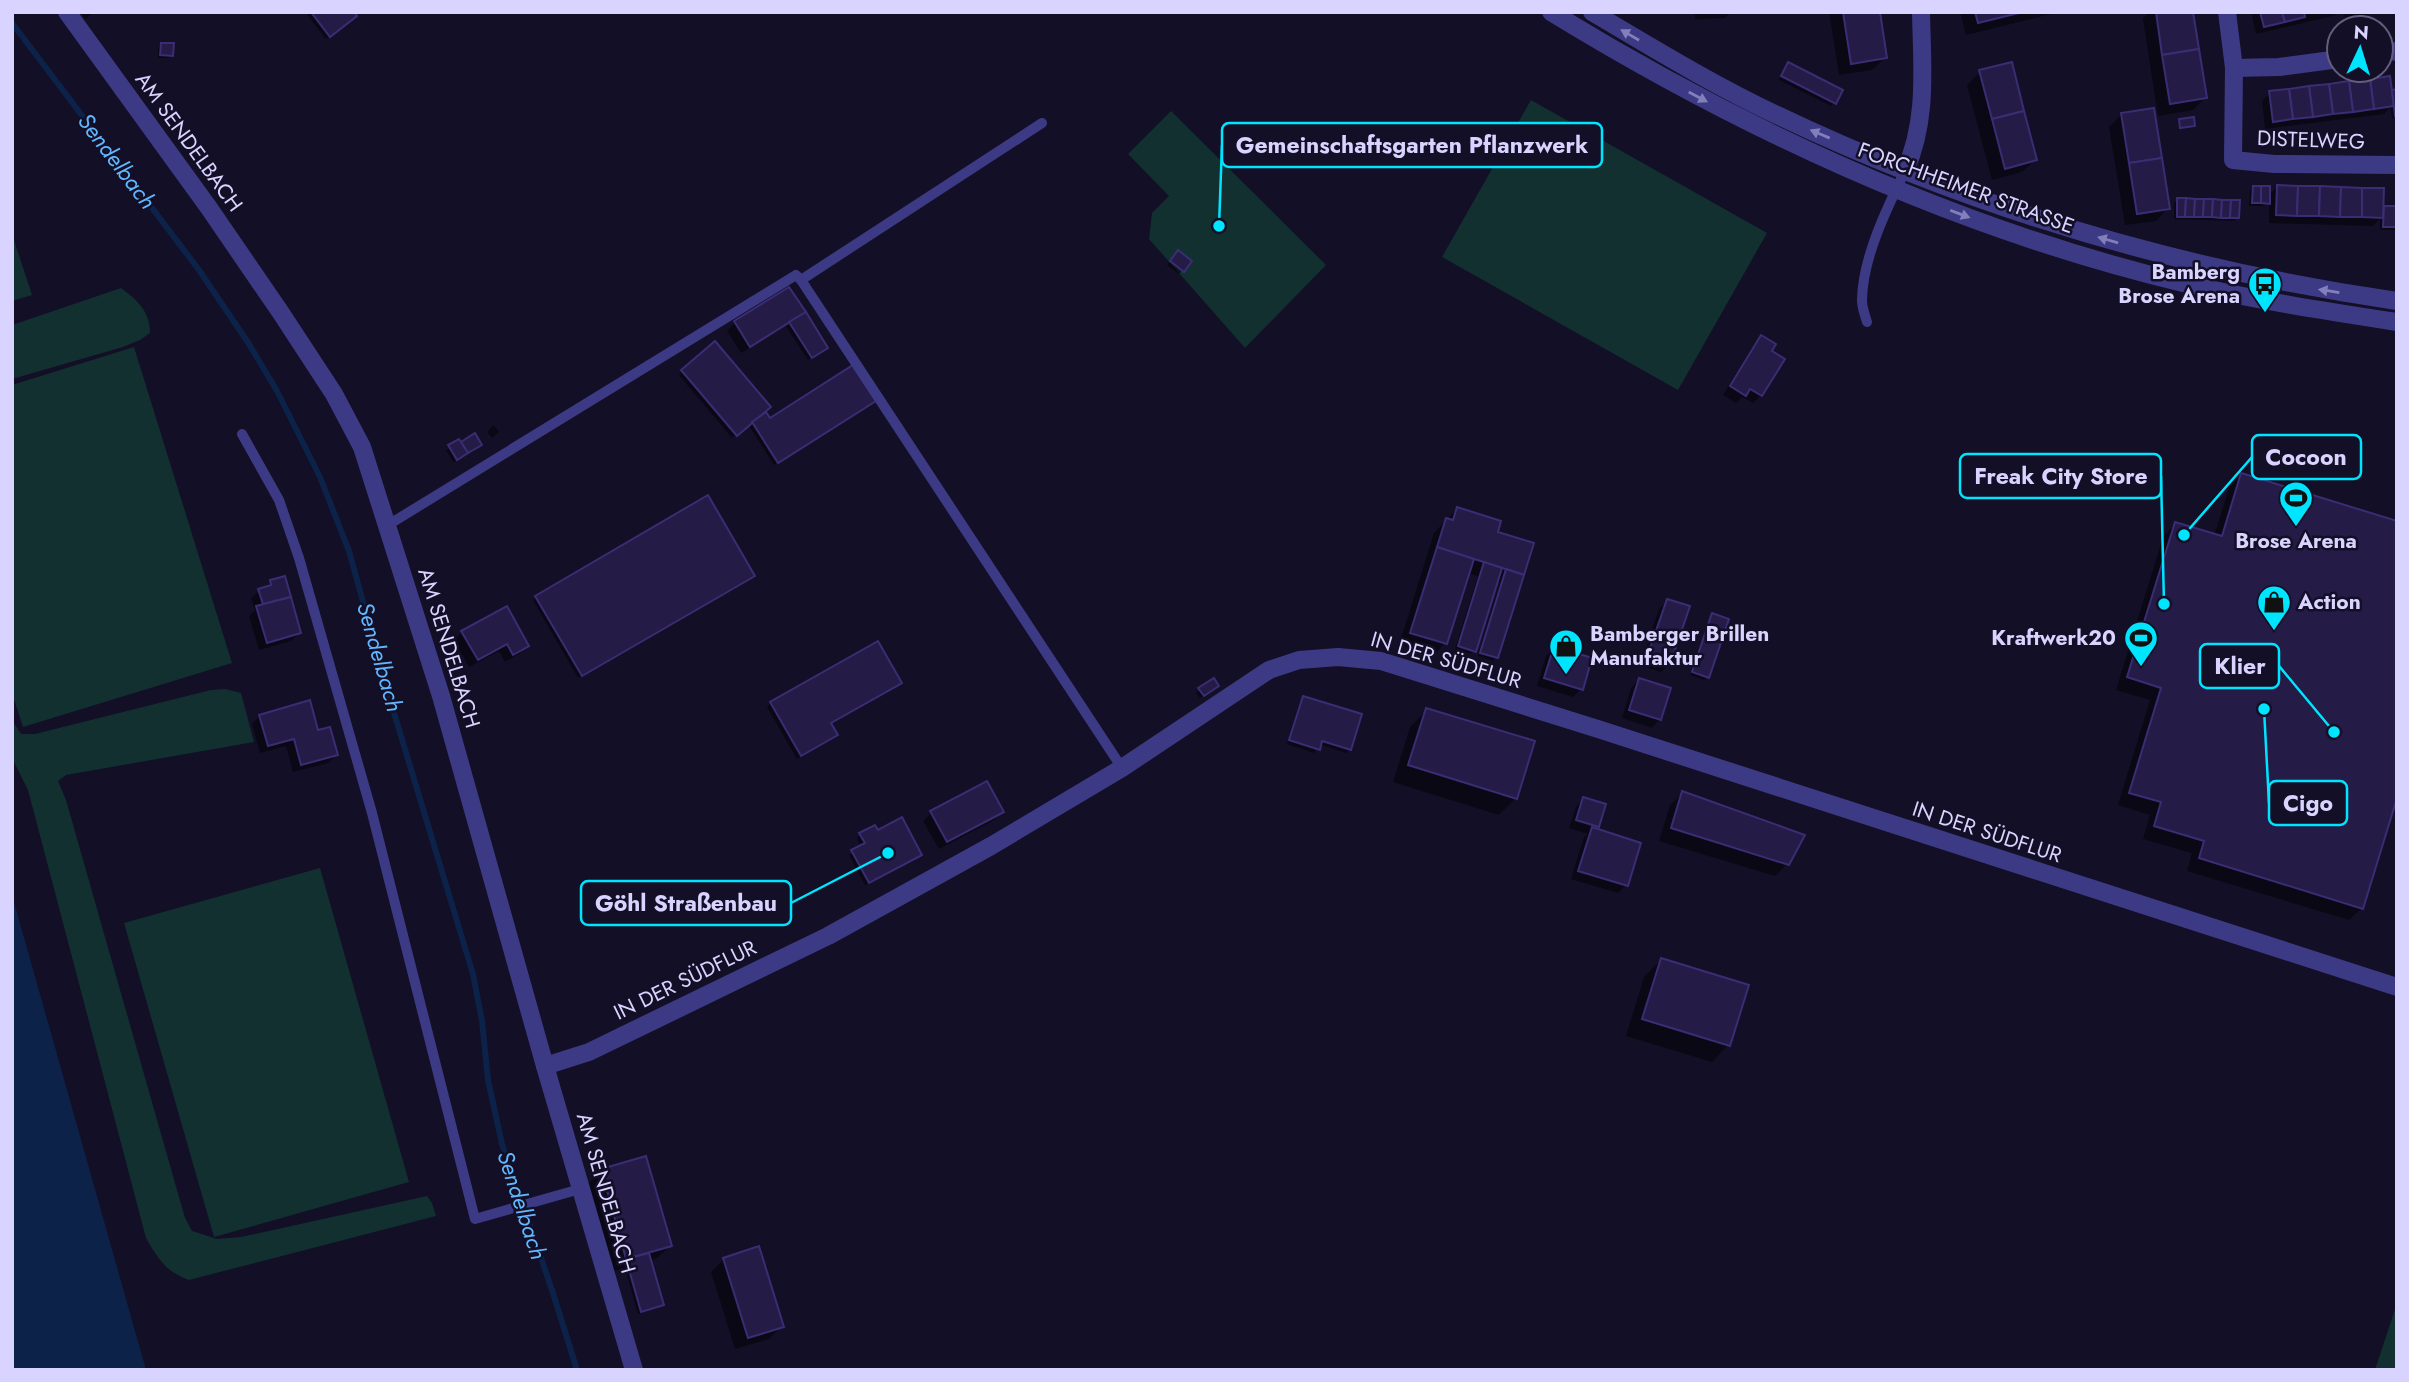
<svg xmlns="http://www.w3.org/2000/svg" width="2409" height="1382" font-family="Jost,sans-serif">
<rect width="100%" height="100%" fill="#130f26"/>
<g fill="#12302f">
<path d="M1531,100L1767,233L1678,390L1442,257Z"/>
<path d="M1171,111L1326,265L1245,348L1149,239L1152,213L1169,196L1128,154Z"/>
<path d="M12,234L32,295L12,301Z"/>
<path d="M121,288C137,300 150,311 150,333L140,340L123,347L12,379V325Z"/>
<path d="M134,347L232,663L23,727L12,693V385Z"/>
<path d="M225,689L241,693L254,742L66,775L58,781L66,800L185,1218L192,1231L217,1239L241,1237L427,1196L432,1203L436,1216L189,1280C165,1271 159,1260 146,1238L28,790L12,758V720L21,734H35L211,690Z"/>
<path d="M320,868L409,1182L214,1237L124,923Z"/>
<path d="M2397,1303V1370H2375Z"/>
</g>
<path fill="#0c2248" d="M12,895L146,1370H12Z"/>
<g fill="#0007">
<path d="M83,12H95L85,19L82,14Z"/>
<path d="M305,12H352V19L326,39Z"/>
<path d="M1695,12H1731L1725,18L1695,19Z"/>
<path d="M1829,12H1878L1885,58L1872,70L1839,75Z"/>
<path d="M1960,12H2059L1966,35Z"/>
<path d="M2149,12H2192L2205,98L2193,110L2158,116L2143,19Z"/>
<path d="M2251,12H2339L2336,15L2256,34Z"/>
<path d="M2344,12H2378L2346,21Z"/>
<path d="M162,45L171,55L168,58H158V48Z"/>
<path d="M1788,65L1835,103L1831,106L1779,80Z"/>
<path d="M1980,72L2035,160L2022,172L1992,180L1967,85Z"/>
<path d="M2392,91H2397V118H2392L2390,107L2384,114L2265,129L2262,101L2270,93H2390Z"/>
<path d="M2122,114L2168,208L2156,221L2125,225L2109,127Z"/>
<path d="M2253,187L2268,196L2277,187L2382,210L2384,208H2397V230H2380V218L2373,226L2269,223V202L2264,206H2249L2250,191Z"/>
<path d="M2178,200L2237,218L2234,221L2174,219V203Z"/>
<path d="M1175,256L1190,261L1179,274L1167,265Z"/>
<path d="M789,289L822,351L808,360L786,326L741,353L727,331L735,323Z"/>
<path d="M1761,337V395L1753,403L1742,397L1736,403L1723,395L1753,346Z"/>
<path d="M715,344L769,420L870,404L774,465L748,424L732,438L679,375Z"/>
<path d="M494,425L499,432L492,438L487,432Z"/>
<path d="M475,436L477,448L453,462L446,450Z"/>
<path d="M2241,475L2362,908L2349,920L2187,871L2192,853L2143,839L2150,815L2118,805L2150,700L2116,690L2163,537L2175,524L2214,536L2229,488Z"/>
<path d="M1457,509L1496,533L1532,544L1496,657L1493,661L1478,656L1500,583L1496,582L1474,651L1471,654L1455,649L1478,576L1467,573L1445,643L1433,656L1399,645L1434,533Z"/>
<path d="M284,578L299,633L291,641L259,650L249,616L255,610L251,598L271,582Z"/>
<path d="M750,579L578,678L533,600L536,597Z"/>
<path d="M1668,601L1669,664L1661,672L1640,665L1659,609Z"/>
<path d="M1712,615L1708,677L1704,680L1690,675L1709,619Z"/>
<path d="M462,632L527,646L519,654L505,662L499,651L469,667L454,640Z"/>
<path d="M1555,648L1581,689L1573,697L1537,686L1546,656Z"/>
<path d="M1639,680L1660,719L1652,728L1622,718L1631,688Z"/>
<path d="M900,683L830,724L836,735L797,759L767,707L771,703Z"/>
<path d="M1200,689H1213L1200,698L1196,693Z"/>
<path d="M1304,698L1350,749L1346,753L1319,744L1314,753L1287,744L1300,701Z"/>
<path d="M1427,710L1516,798L1499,815L1393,782L1410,727Z"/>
<path d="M260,716L317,732L336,755L328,763L293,772L286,746L260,753L252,724Z"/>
<path d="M1683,793L1787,864L1775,876L1659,841L1670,805Z"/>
<path d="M1584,799L1597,826L1594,830L1626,885L1618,893L1571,879L1584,837L1588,834L1569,828L1576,807Z"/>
<path d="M1002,812L994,820L939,849L923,821L931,813Z"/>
<path d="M877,832L916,858L865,885L849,855L861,847L857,838L860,835Z"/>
<path d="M1661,960L1728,1045L1712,1062L1626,1036L1644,977Z"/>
<path d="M602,1170L670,1246L657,1258L649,1261L662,1305L658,1308L638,1314L625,1268L614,1271L589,1183Z"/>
<path d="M724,1259L782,1326L769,1339L735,1349L711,1272Z"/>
</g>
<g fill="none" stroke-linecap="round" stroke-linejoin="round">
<path stroke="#0c2248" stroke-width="6" d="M12,23L199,270L249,344L277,391L320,477L349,551L391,703L473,974L482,1021L488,1080L502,1144L552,1290L577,1370"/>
</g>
<g fill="#241b47" stroke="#3b2d73" stroke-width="2">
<path d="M311,12H354L357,16L330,37Z"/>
<path d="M1843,12H1880L1887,58L1851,64Z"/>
<path d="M1975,12H2023L1978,23Z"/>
<path d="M2156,12H2193L2199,49L2162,55Z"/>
<path d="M2260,12H2282L2285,22L2264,27Z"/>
<path d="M2282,12H2304L2305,17L2285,22Z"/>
<path d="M161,43H174L173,56L160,55Z"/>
<path d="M2199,49L2207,98L2170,104L2162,55Z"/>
<path d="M1788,62L1843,90L1836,104L1781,76Z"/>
<path d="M2012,62L2024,111L1992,119L1979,70Z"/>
<path d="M2390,76L2394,106L2374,109L2370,79Z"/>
<path d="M2370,79L2374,109L2353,112L2349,81Z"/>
<path d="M2349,81L2353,112L2333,114L2329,84Z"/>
<path d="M2329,84L2333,114L2313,117L2309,86Z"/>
<path d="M2309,86L2313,117L2293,119L2289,89Z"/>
<path d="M2289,89L2293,119L2273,122L2269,91Z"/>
<path d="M2397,89V115L2395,116L2392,90Z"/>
<path d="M2154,108L2162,158L2129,163L2121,113Z"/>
<path d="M2024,111L2037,160L2005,169L1992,119Z"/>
<path d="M2194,117L2195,126L2180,128L2179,119Z"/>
<path d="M2162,158L2170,209L2137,214L2129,163Z"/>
<path d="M2277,185L2298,186L2297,216L2276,215Z"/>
<path d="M2253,186H2261V203H2252Z"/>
<path d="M2261,186H2270V204L2261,203Z"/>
<path d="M2298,186H2320L2319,216H2297Z"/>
<path d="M2320,186L2341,187L2340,217L2319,216Z"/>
<path d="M2341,187L2362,188V217H2340Z"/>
<path d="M2362,188H2384L2383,218L2362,217Z"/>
<path d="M2177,198H2186L2185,217H2177Z"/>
<path d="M2186,198L2195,199L2194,217H2185Z"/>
<path d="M2195,199H2204L2203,217H2194Z"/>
<path d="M2204,199H2213L2212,217H2203Z"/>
<path d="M2213,199L2222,200L2221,218L2212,217Z"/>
<path d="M2222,200H2231L2230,218H2221Z"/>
<path d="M2231,200H2240L2239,218H2230Z"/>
<path d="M2384,206H2397V227H2383Z"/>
<path d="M1178,250L1192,261L1184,272L1170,261Z"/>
<path d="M789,287L806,312L750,347L734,321Z"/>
<path d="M806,312L828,348L812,358L789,322Z"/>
<path d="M1761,335L1776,344L1772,351L1785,359L1762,396L1750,389L1746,396L1730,386Z"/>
<path d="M715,341L771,407L737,436L681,370Z"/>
<path d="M853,365L876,401L778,463L752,422L766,412L770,418Z"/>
<path d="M475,433L482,445L468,453L461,442Z"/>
<path d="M459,439L468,453L457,460L448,445Z"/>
<path d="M2241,473L2397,521V798L2363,909L2199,858L2204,841L2154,826L2161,802L2129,793L2161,688L2127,677L2175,522L2222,536Z"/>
<path d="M708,495L755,576L582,676L535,596Z"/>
<path d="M1457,507L1501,521L1498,532L1534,543L1524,575L1437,547L1446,518L1453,520Z"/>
<path d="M1437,547L1474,559L1447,644L1410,633Z"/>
<path d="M1484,562L1502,568L1476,652L1458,646Z"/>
<path d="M1506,569L1524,575L1498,658L1480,653Z"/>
<path d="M285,576L291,597L263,604L258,589L271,585L270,580Z"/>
<path d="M291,597L301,633L267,643L256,606Z"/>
<path d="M1667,599L1690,606L1670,665L1647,657Z"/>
<path d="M507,606L529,646L513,655L507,644L478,660L461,631Z"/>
<path d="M1712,613L1729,619L1709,678L1692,672Z"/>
<path d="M878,641L902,683L831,723L838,735L801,756L770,702Z"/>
<path d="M1554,646L1592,658L1583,690L1544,678Z"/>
<path d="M1214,678L1219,686L1204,696L1198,688Z"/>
<path d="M1639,678L1671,688L1661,720L1629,710Z"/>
<path d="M1303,696L1362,714L1351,750L1322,741L1320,750L1289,740Z"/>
<path d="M310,700L318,730L330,727L338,755L301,765L294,739L268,746L259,715Z"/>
<path d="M1426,708L1535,741L1517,799L1408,765Z"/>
<path d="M987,781L1004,812L947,842L930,811Z"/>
<path d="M1682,791L1805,835L1789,865L1671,828Z"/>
<path d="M1583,797L1606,804L1599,827L1576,820Z"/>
<path d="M902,817L922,855L869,883L851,850L865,843L859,833L875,825L878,830Z"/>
<path d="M1592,827L1641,843L1628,886L1578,871Z"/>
<path d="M1661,958L1749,985L1730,1046L1642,1019Z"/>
<path d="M646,1156L672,1246L626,1259L601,1169Z"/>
<path d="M759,1246L784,1327L748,1338L723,1258Z"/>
<path d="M649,1253L664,1305L641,1312L626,1259Z"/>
</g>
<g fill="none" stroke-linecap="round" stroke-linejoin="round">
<g stroke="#3d3a85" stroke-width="10">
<path d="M1042,123L801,280L1122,768"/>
<path d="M1867,322C1865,315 1862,308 1862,301C1862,259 1887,208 1905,171"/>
<path d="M242,434L279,500L299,558L372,813L475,1219L580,1189"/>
<path d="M388,525L796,275L801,280"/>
</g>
<g stroke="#3d3a85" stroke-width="18">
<path d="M67,12L209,208L281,313L334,394L362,447L441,696L545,1066L634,1370"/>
<path d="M2227,12L2234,68L2233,160L2274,164L2397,165"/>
<path d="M2381,53L2397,51"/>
<path d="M2234,68L2279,67L2339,59"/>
<path d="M1905,171C1928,120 1922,67 1921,12"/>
<path d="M545,1066L589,1052L828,936L991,846L1122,768L1269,670L1299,660L1338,657L1381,661L1598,729L2397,987"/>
</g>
<g stroke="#3d3a85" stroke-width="18">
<path d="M1551,12C1747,132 1958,229 2183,283C2253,300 2325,311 2397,322"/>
<path d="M1592,12C1653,48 1713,85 1777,115C1972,208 2183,270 2397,301"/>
</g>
</g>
<defs><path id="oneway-solid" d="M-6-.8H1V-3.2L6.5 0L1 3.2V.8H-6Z" transform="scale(1.75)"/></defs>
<g fill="#837fbc">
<use href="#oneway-solid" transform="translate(1630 35) rotate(-150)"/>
<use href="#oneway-solid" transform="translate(1698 97) rotate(28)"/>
<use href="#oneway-solid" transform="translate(1820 134) rotate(-157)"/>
<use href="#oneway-solid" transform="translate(1960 214) rotate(21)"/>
<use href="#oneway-solid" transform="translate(2108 240) rotate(-164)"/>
<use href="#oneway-solid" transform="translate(2329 291) rotate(-171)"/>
</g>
<defs>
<g id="bus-pin" transform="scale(1.75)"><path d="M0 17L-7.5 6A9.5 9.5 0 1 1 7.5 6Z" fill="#00e5ff" stroke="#130f26"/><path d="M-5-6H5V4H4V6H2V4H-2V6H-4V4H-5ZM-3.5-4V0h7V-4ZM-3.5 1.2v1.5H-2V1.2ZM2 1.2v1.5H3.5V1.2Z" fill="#111"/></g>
<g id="stadium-pin" transform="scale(1.75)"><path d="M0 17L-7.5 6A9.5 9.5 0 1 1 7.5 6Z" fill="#00e5ff" stroke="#130f26"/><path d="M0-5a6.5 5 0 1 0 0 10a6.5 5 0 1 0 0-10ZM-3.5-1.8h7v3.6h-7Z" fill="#111"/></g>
<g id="shop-pin" transform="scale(1.75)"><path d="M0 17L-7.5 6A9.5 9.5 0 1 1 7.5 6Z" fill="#00e5ff" stroke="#130f26"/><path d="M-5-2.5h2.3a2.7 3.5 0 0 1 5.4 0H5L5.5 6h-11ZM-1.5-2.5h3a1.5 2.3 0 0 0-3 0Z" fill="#111"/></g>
</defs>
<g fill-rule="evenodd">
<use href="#bus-pin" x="2265" y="284"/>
<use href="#stadium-pin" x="2296" y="498"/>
<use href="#shop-pin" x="2274" y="602"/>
<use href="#stadium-pin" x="2141" y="638"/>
<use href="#shop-pin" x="1566" y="646"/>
</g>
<g text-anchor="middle" stroke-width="5" stroke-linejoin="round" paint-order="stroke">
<g font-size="21" fill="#d9d4ff" stroke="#130f26">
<text transform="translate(2311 140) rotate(2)" y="7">DISTELWEG</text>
<text transform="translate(189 142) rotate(54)" y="7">AM SENDELBACH</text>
<text transform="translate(1966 188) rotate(20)" y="7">FORCHHEIMER STRASSE</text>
<text transform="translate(449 648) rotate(73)" y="7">AM SENDELBACH</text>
<text transform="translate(1446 660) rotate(16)" y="7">IN DER SÜDFLUR</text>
<text transform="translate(1987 832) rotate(18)" y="7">IN DER SÜDFLUR</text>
<text transform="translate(685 980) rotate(-26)" y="7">IN DER SÜDFLUR</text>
<text transform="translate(606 1193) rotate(74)" y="7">AM SENDELBACH</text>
</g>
<g font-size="21" font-weight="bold" fill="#d9d4ff" stroke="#130f26" text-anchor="end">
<text x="2240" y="279">Bamberg<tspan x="2240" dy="24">Brose Arena</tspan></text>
<text x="2296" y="548" text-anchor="middle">Brose Arena</text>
<text x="2298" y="609" text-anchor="start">Action</text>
<text x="1590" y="641" text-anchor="start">Bamberger Brillen<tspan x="1590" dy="24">Manufaktur</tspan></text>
<text x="2116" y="645">Kraftwerk20</text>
</g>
<g font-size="23" font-style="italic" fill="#62b6ff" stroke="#130f26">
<text transform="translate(117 161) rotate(53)" y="8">Sendelbach</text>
<text transform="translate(380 657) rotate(74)" y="8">Sendelbach</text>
<text transform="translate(522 1205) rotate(72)" y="8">Sendelbach</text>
</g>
</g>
<path fill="none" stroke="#00e5ff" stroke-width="2.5" d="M1219 226L1222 145M2184 535L2252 457M2164 604L2161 476M2334 732L2279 666M2264 709L2269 803M888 853L791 903"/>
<g fill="#00e5ff" stroke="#130f26" stroke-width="2.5">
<circle cx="1219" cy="226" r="7"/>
<circle cx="2184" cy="535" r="7"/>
<circle cx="2164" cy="604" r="7"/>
<circle cx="2334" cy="732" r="7"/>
<circle cx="2264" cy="709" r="7"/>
<circle cx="888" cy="853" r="7"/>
</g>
<g fill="#130f26" stroke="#00e5ff" stroke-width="2.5">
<rect x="1222" y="123" width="380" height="44" rx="7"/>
<rect x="2252" y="435" width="109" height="44" rx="7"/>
<rect x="1960" y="454" width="201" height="44" rx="7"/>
<rect x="2200" y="644" width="79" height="44" rx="7"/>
<rect x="2269" y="781" width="78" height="44" rx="7"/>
<rect x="581" y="881" width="210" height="44" rx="7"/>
</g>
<g font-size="23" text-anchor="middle" font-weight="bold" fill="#d9d4ff">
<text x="1412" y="153">Gemeinschaftsgarten Pflanzwerk</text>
<text x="2306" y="465">Cocoon</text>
<text x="2061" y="484">Freak City Store</text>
<text x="2240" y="674">Klier</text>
<text x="2308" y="811">Cigo</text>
<text x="686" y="911">Göhl Straßenbau</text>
</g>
<rect width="2409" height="1382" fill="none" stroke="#d9d4ff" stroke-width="28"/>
<g transform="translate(2360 49) rotate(4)"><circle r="33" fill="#130f26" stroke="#625e7d" stroke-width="2"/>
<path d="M0-5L12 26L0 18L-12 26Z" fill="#00e5ff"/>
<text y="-10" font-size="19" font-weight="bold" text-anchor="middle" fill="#d9d4ff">N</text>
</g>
</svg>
